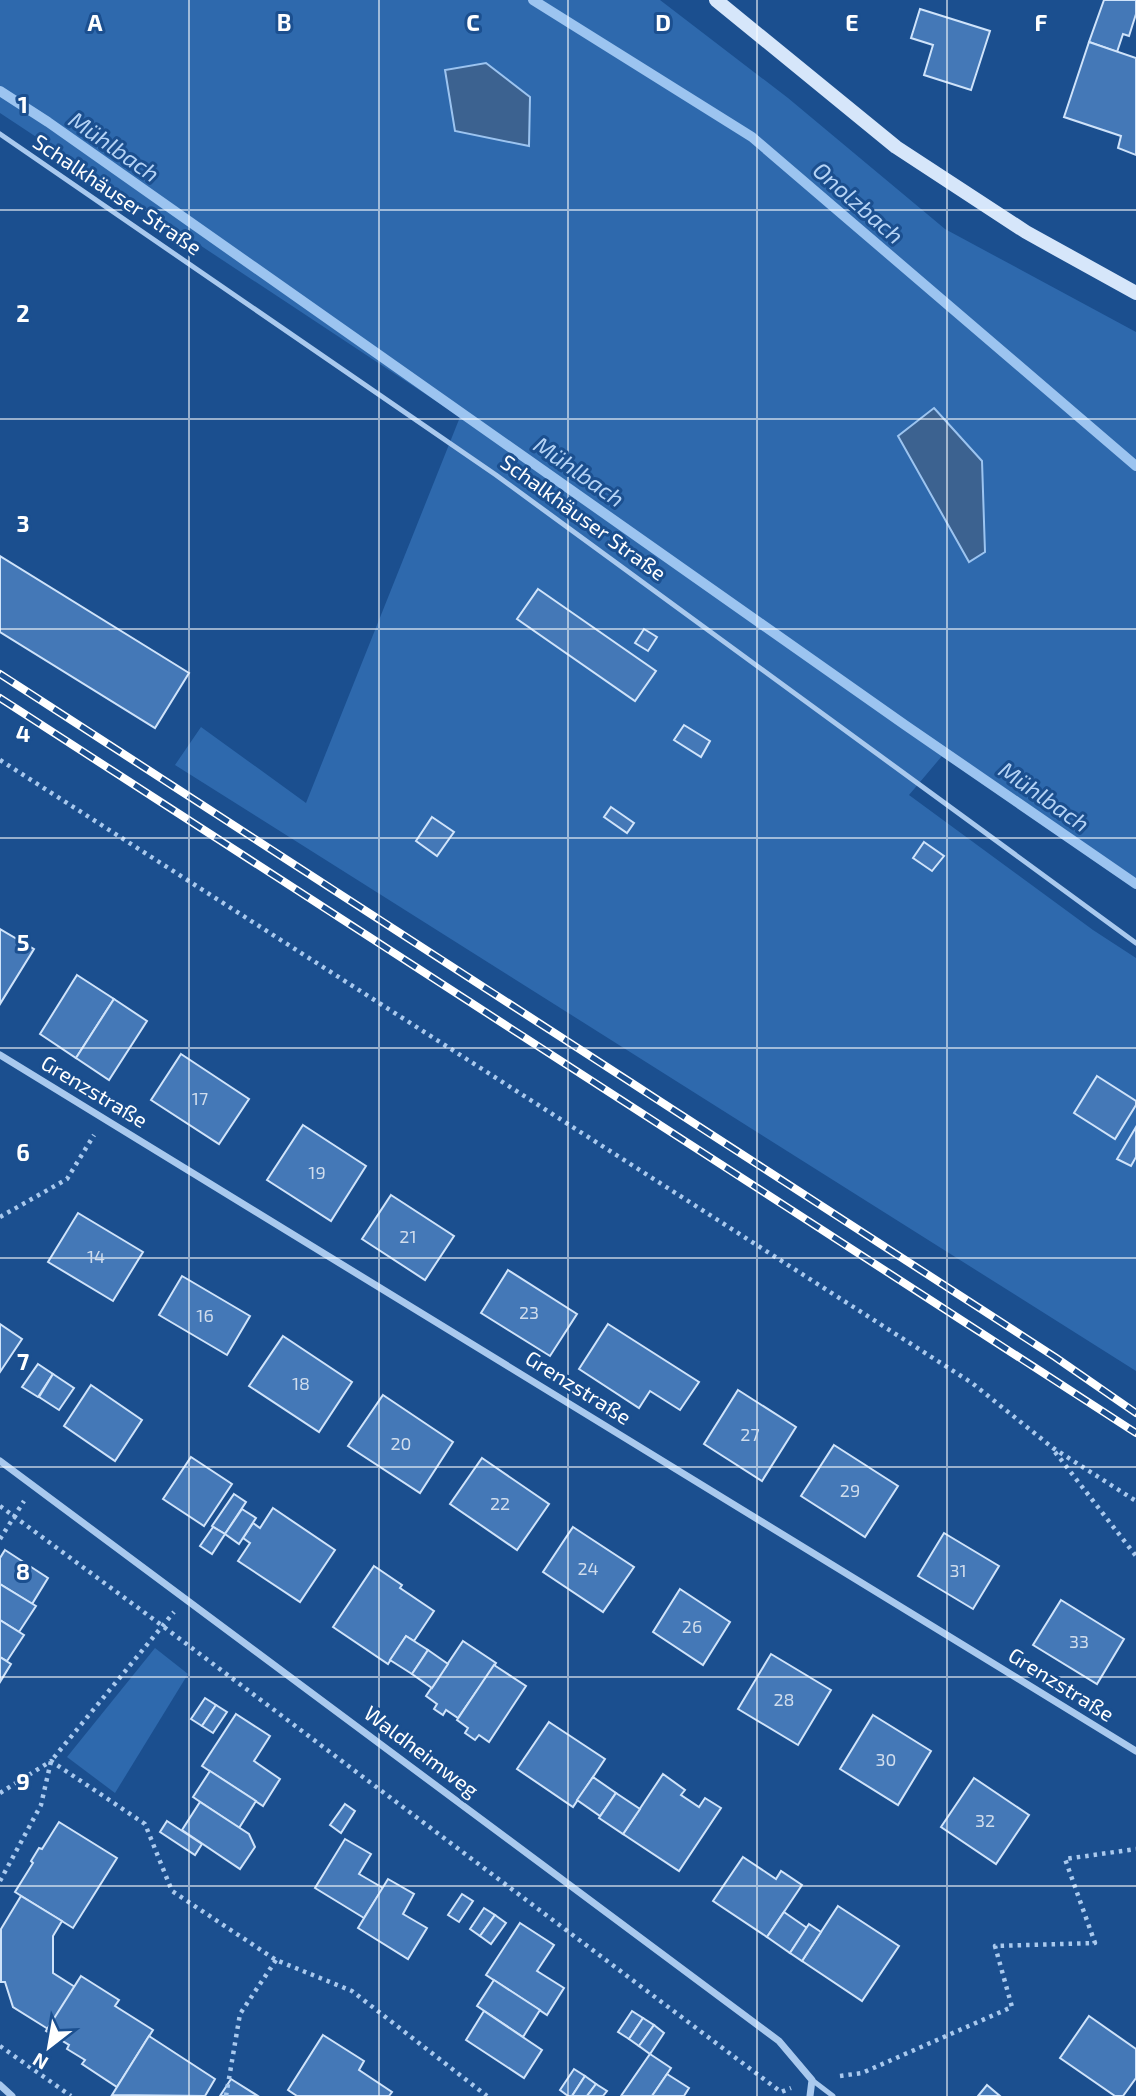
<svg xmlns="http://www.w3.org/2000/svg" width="1136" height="2096" font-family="'Exo 2',sans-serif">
<rect width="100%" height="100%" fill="#1b4f8f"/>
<g fill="#2e69ad">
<path d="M0,0H660L788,98L945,229L1136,332V885L942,756L909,795L1093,930L1136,958V1371L175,765L201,727L306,803L460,417L0,113Z"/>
<path d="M155,1648L188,1674L115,1793L67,1757Z"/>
</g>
<g fill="#3c6290" stroke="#9cc4f0" stroke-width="2">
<path d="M486,63L530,97L529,146L455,131L445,70Z"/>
<path d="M934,408L982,461L985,552L969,562L898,436Z"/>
</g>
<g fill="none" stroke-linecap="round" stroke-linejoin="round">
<g stroke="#9cc4f0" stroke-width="10">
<path d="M533,0L752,137L1136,466"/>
<path d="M0,91L48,122L905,725L1136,884"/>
</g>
</g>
<g fill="#4478b7" stroke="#cfe3fa" stroke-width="2">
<path d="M1104,0H1136V14L1129,36L1123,34L1117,52L1089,42Z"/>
<path d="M920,9L990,31L971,90L924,75L933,45L911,38Z"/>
<path d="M1089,42L1136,58V155L1118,148L1121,136L1064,117Z"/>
<path d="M0,556L189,673L155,728L0,632Z"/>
<path d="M538,589L656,671L635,701L517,619Z"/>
<path d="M644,629L657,637L648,651L635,643Z"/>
<path d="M684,725L710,741L701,757L674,740Z"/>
<path d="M611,807L634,823L627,833L604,817Z"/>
<path d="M432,817L454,832L437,856L416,841Z"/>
<path d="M924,842L944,856L932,871L913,858Z"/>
<path d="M0,929L34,949L0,1004Z"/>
<path d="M77,975L114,999L76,1058L40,1034Z"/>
<path d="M114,999L147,1021L109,1080L76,1058Z"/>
<path d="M181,1054L249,1099L219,1144L151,1100Z"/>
<path d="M1097,1076L1136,1101V1105L1115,1139L1074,1113Z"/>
<path d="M303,1125L366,1166L331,1221L267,1180Z"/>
<path d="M1136,1127V1157L1131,1166L1117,1159Z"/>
<path d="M391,1195L454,1236L425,1280L362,1239Z"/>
<path d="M78,1213L143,1252L113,1301L48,1262Z"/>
<path d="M508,1270L577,1314L550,1356L481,1313Z"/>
<path d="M182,1276L250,1316L227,1355L159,1315Z"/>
<path d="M0,1324L22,1339L0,1372Z"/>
<path d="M608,1324L699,1382L680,1410L650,1391L639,1408L579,1369Z"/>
<path d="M283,1336L352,1382L319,1432L249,1386Z"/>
<path d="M38,1364L53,1374L38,1397L22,1387Z"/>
<path d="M53,1374L74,1388L59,1410L39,1397Z"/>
<path d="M91,1385L142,1420L115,1461L64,1426Z"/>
<path d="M738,1390L796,1427L762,1481L704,1444Z"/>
<path d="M383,1395L453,1442L420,1493L348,1446Z"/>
<path d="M834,1445L898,1486L865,1537L801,1496Z"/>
<path d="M191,1457L232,1484L204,1526L163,1499Z"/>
<path d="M482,1458L549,1504L517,1550L450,1504Z"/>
<path d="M234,1494L246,1502L225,1534L212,1526Z"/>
<path d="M273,1508L335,1550L300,1602L238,1561L250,1543L243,1538L253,1523L260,1528Z"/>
<path d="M242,1509L256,1518L239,1544L225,1534Z"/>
<path d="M213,1527L225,1534L212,1554L200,1546Z"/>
<path d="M573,1527L634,1567L603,1612L543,1572Z"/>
<path d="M944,1533L999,1566L973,1609L918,1576Z"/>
<path d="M5,1550L48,1578L32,1604L0,1584V1558Z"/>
<path d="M374,1566L402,1585L400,1588L434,1611L414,1641L406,1636L388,1664L333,1627Z"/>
<path d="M0,1584L36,1606L19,1632L0,1620Z"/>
<path d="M680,1589L730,1622L703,1665L653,1632Z"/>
<path d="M1061,1600L1124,1639L1097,1684L1033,1645Z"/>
<path d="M0,1620L24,1635L7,1661L0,1657Z"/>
<path d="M406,1636L428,1650L412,1674L390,1660Z"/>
<path d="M463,1641L496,1663L458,1718L446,1710L443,1715L434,1709L437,1704L426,1696Z"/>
<path d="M428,1650L448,1664L432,1688L412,1674Z"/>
<path d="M771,1654L831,1690L798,1745L738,1709Z"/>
<path d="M0,1657L11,1664L0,1682Z"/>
<path d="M494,1665L526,1686L489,1742L479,1735L475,1740L465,1733L468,1728L457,1720Z"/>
<path d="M205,1698L216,1705L202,1726L191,1719Z"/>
<path d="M216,1705L227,1712L213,1733L202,1726Z"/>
<path d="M236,1714L270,1736L254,1761L280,1779L263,1806L202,1766Z"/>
<path d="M873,1715L931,1751L898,1805L840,1769Z"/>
<path d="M549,1722L605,1759L573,1807L517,1769Z"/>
<path d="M210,1771L256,1801L239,1828L193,1797Z"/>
<path d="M663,1774L685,1790L681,1795L699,1807L705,1798L721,1808L679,1871L623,1834Z"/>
<path d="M593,1777L616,1793L600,1816L577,1800Z"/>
<path d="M974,1778L1029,1815L996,1864L941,1827Z"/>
<path d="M616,1793L640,1809L623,1834L599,1818Z"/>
<path d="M200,1802L249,1834L255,1847L240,1869L182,1830Z"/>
<path d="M345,1804L355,1811L341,1833L330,1825Z"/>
<path d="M167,1821L202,1844L195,1855L160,1832Z"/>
<path d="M59,1822L117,1858L73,1928L15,1892L33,1863L31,1861L39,1848L42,1849Z"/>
<path d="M345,1839L371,1854L359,1874L383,1888L364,1918L315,1888Z"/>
<path d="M743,1857L776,1879L781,1871L802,1885L767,1937L713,1901Z"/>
<path d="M388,1879L414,1894L403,1914L427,1928L408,1959L358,1928Z"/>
<path d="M462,1894L473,1901L459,1922L448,1915Z"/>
<path d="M21,1896L62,1921L53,1936V1973L75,1987L48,2029L13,2007L5,1982H1V1929Z"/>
<path d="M838,1906L899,1946L862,2001L802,1961Z"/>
<path d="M484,1908L495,1915L480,1936L470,1929Z"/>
<path d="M784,1912L807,1928L790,1953L767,1937Z"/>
<path d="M495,1915L506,1923L491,1944L480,1936Z"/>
<path d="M520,1923L554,1945L537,1971L564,1988L547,2015L486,1975Z"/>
<path d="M809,1924L821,1932L802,1961L790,1953Z"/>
<path d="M81,1976L119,2000L115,2006L153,2030L117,2087L82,2064L85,2060L67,2049L69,2045L46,2031Z"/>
<path d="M494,1980L540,2010L523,2037L477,2006Z"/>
<path d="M484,2011L542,2050L524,2078L466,2040Z"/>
<path d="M632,2011L643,2018L629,2039L618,2032Z"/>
<path d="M1089,2016L1136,2049V2078L1123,2096H1115L1060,2058Z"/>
<path d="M643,2018L654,2025L639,2046L629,2039Z"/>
<path d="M654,2025L664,2033L650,2054L639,2046Z"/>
<path d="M323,2035L364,2061L359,2070L392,2092L389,2096H297L288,2090Z"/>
<path d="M149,2036L215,2079L205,2096L112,2095Z"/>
<path d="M650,2054L671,2068L652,2096H621Z"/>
<path d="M574,2069L585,2076L572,2096H568L560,2090Z"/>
<path d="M667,2074L689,2088L684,2096H652Z"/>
<path d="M585,2076L596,2084L587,2096H572Z"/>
<path d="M231,2079L258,2096H220Z"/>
<path d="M596,2084L607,2091L603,2096H587Z"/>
<path d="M987,2085L1000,2096H978Z"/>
</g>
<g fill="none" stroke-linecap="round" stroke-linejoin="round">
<g stroke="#a9c9ee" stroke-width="4.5" stroke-dasharray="3.5 5" stroke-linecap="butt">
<path d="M0,760L972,1383L1053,1448L1136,1501"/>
<path d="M0,1217L67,1179L94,1135"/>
<path d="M1055,1452L1136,1556"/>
<path d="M0,1506L164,1627L781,2092L791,2088"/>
<path d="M0,1539L24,1501"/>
<path d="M0,1793L51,1761L145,1824L172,1891L276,1960L352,1991L487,2096"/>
<path d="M0,1881L41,1805L51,1761L174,1612"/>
<path d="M0,2046L71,2096"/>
<path d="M840,2076L862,2073L1012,2007L995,1946L1095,1943L1065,1859L1136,1849"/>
<path d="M226,2096L240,2014L276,1960"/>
</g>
<g stroke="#a9c9ee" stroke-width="5">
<path d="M0,134L496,475L1136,943"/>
<path d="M812,2080L833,2096"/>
</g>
<g stroke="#a9c9ee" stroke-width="7">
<path d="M0,1055L1136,1751"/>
<path d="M0,1461L779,2041L812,2080L810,2096"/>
<path d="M0,2085L12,2096"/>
</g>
<path stroke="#d6e6fa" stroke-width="14" d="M716,0L896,147L1026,232L1136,293"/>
<g stroke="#fff" stroke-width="8">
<g id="rail">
<path d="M0,674L1055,1357L1136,1413"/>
<path d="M0,698L1136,1433"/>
</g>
</g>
<use href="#rail" stroke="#1b4f8f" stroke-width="5" stroke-dasharray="16" stroke-linecap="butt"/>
</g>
<path fill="none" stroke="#fff" stroke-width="2" stroke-opacity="0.55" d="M189,0V2096M379,0V2096M568,0V2096M757,0V2096M947,0V2096M0,210H1136M0,419H1136M0,629H1136M0,838H1136M0,1048H1136M0,1258H1136M0,1467H1136M0,1677H1136M0,1886H1136"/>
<g text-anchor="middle" stroke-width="6" stroke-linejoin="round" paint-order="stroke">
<g font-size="18" fill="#d0dded">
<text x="200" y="1105">17</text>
<text x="317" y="1179">19</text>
<text x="408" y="1243">21</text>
<text x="96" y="1263">14</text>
<text x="529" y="1319">23</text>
<text x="205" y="1322">16</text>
<text x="301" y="1390">18</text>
<text x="750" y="1441">27</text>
<text x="401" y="1450">20</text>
<text x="850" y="1497">29</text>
<text x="500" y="1510">22</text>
<text x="588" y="1575">24</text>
<text x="958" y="1577">31</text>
<text x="692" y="1633">26</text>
<text x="1079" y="1648">33</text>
<text x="784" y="1706">28</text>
<text x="886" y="1766">30</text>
<text x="985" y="1827">32</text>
</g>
<g font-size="21" fill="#fff" stroke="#1b4f8f">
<text transform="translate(117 195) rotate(34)" y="7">Schalkhäuser Straße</text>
<text transform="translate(583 518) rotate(36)" y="7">Schalkhäuser Straße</text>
<text transform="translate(94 1092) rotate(31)" y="7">Grenzstraße</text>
<text transform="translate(578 1388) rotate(32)" y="7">Grenzstraße</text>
<text transform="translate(1061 1685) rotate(32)" y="7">Grenzstraße</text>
<text transform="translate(421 1752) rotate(37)" y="7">Waldheimweg</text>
</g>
<g font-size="23" font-style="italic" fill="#b5d3f5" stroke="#1b4f8f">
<text transform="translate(114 147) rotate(35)" y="8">Mühlbach</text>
<text transform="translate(858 203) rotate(41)" y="8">Onolzbach</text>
<text transform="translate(579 472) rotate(35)" y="8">Mühlbach</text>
<text transform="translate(1044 797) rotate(35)" y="8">Mühlbach</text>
</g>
</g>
<g font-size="23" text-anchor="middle" font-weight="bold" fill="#fff" stroke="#1b4f8f" stroke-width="6" stroke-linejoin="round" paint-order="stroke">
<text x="95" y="31">A</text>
<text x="284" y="31">B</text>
<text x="473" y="31">C</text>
<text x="663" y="31">D</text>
<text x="852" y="31">E</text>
<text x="1041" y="31">F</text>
<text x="23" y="113">1</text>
<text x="23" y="322">2</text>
<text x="23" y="532">3</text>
<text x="23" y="742">4</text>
<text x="23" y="951">5</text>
<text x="23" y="1161">6</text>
<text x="23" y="1370">7</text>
<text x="23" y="1580">8</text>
<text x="23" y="1790">9</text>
</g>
<g transform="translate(49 2047) rotate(211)" stroke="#1b4f8f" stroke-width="5" paint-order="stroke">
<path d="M0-5L12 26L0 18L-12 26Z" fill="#ffffff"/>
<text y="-10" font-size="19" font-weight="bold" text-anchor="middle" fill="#ffffff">N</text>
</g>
</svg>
